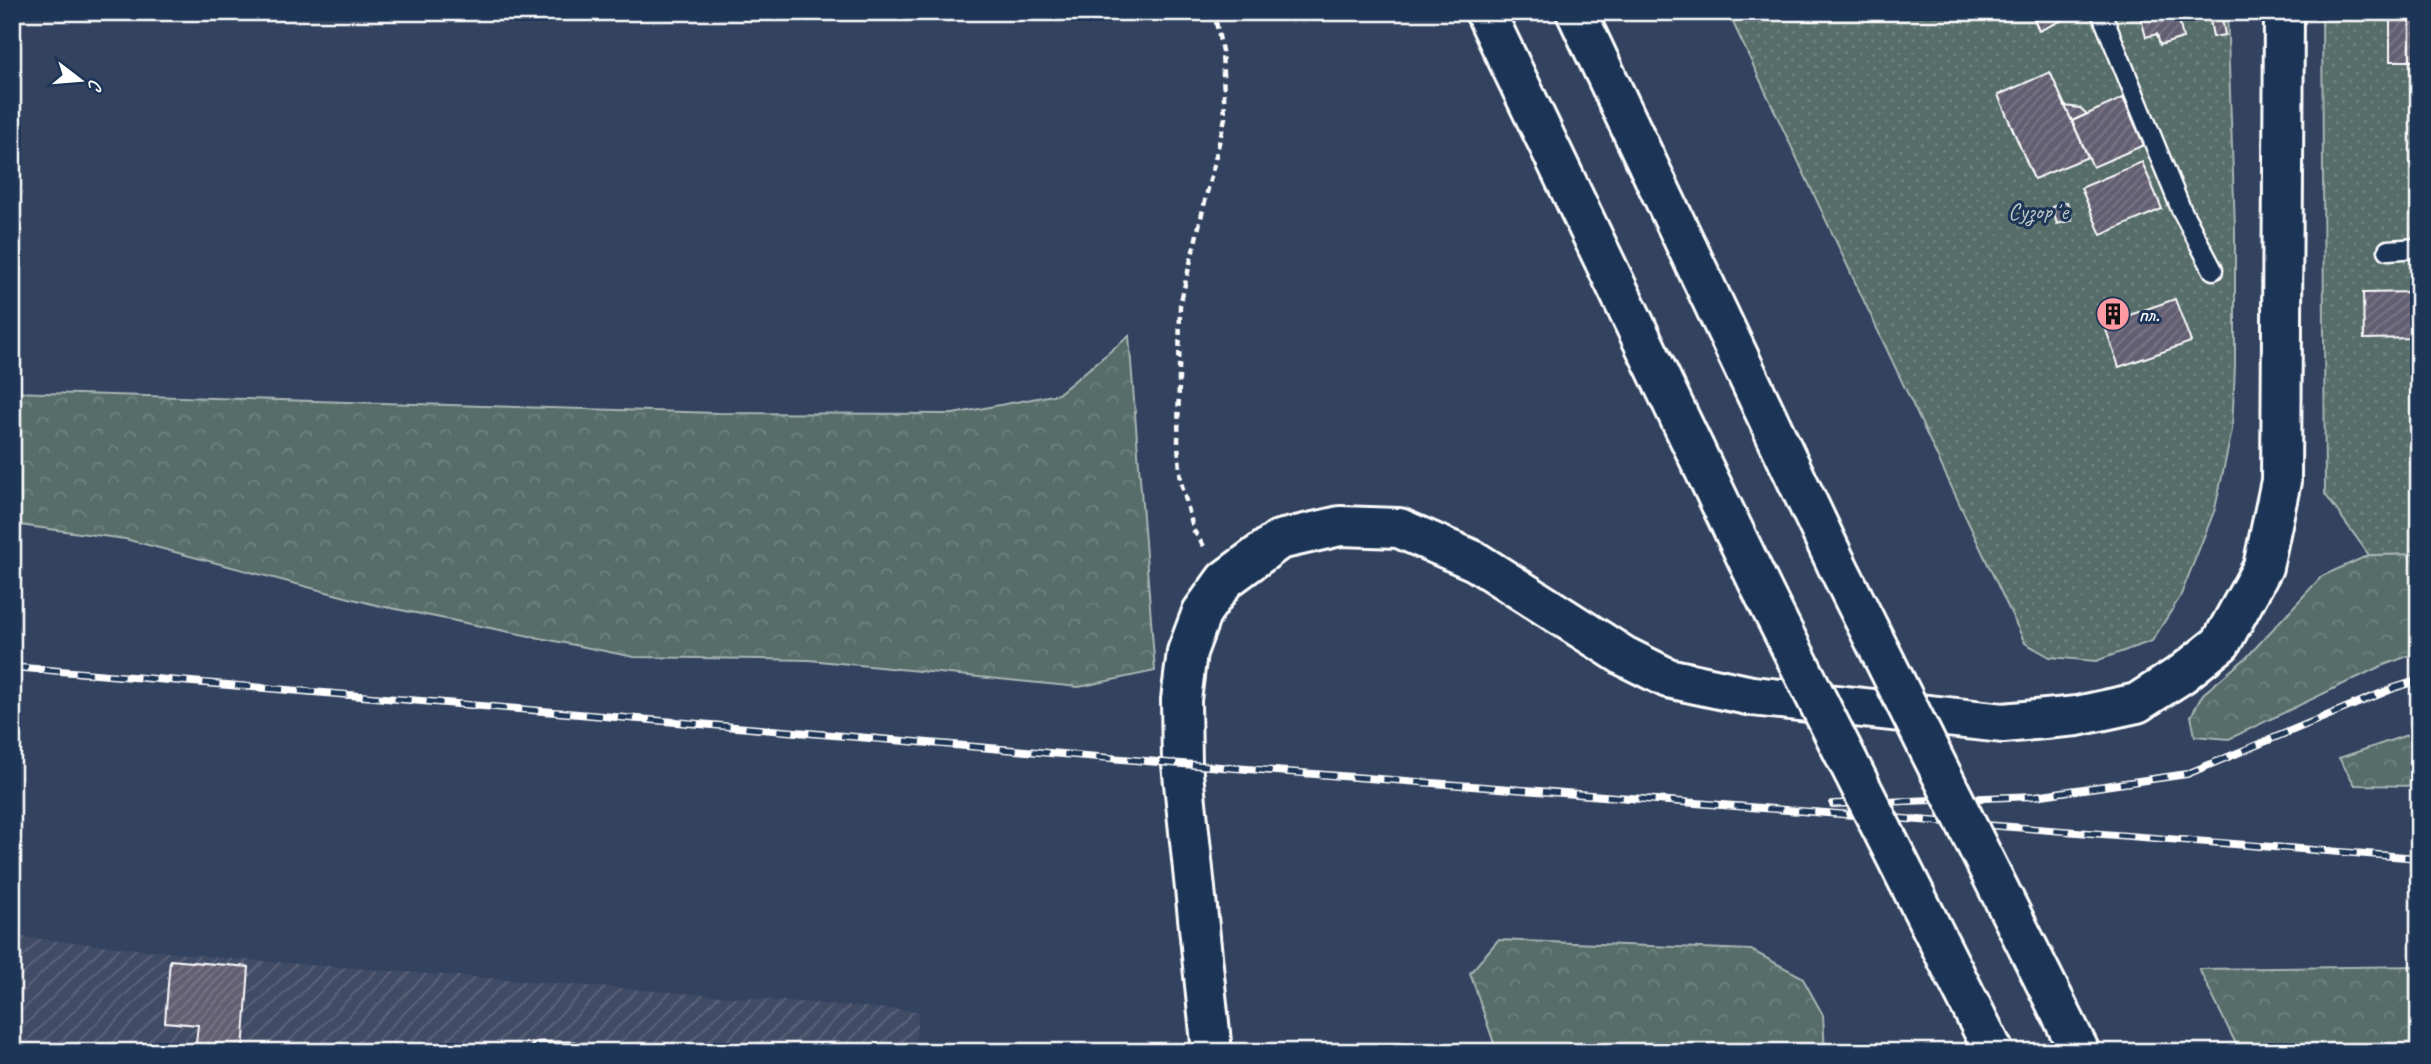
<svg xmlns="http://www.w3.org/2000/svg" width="2431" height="1064" font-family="Caveat,sans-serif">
<defs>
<pattern id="industrial-furrows" width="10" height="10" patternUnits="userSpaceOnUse" patternTransform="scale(1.75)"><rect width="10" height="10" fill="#414b65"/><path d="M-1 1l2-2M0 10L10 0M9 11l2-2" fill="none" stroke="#5e667c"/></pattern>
<pattern id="forest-crowns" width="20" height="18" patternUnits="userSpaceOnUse" patternTransform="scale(1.75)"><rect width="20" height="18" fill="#566d69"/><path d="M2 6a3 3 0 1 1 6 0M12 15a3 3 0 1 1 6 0" fill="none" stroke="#6f8380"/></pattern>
<pattern id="garden-dots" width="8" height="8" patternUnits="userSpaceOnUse" patternTransform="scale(1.75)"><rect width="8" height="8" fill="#566d69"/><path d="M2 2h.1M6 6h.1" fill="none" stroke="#6f8380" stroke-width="1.8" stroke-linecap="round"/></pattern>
<pattern id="building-hatch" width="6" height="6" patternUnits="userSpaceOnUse" patternTransform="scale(1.75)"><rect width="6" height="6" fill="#645f72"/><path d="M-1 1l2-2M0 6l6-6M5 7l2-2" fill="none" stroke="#7b7787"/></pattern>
</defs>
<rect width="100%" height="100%" fill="#32425f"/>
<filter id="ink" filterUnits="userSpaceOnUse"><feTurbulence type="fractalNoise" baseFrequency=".0143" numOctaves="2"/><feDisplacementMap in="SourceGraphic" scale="14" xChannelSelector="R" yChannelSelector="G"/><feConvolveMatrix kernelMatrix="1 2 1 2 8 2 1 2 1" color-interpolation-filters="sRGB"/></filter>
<g filter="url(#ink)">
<path fill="url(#industrial-furrows)" d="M12,936L235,959L919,1011L914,1052H12Z"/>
<g fill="url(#forest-crowns)" stroke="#aab6b4" stroke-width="2">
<path d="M1129,336L1155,671L1079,687L809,660L634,657L376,605L125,539L12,524V392L718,413L953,414L1058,394Z"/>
<path d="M2419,554V652L2381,666L2229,739L2195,736L2191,716L2203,694L2247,657L2322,576L2369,555Z"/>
<path d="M2419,731V786L2355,785L2339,758Z"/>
<path d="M1498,940L1751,950L1802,977L1823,1015L1825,1052H1497L1470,973Z"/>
<path d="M2419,966V1052H2240L2199,969Z"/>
</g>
<g fill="url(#garden-dots)" stroke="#aab6b4" stroke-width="2">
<path d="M1728,12H2227L2235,228V366L2232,430L2215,509L2180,597L2152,641L2096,661L2050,657L2025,643Z"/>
<path d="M2322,12H2419V554L2369,555L2325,494Z"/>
</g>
<g fill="url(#building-hatch)" stroke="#fff" stroke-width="2">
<path d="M2031,12H2080L2039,31Z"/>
<path d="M2167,12H2177L2183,38L2160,45L2157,34L2146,37L2141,19Z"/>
<rect x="2390" y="12" width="29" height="49"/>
<path d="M2222,18L2225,35L2213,37L2210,20Z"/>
<path d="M2050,72L2088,157L2034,179L1998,95Z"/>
<path d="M2123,98L2144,145L2093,167L2072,121Z"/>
<path d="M2065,106L2080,108L2087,114L2072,121Z"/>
<path d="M2142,162L2162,209L2101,235L2081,188Z"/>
<path d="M2067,202L2072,220L2057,224L2052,207Z"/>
<path d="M2414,292L2415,338L2364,339L2363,293Z"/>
<path d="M2175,299L2191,342L2119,367L2104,324Z"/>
<path d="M2122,304L2126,316L2104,324L2099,312Z"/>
<path d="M170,960L249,967L243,1052H195L198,1025L165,1022Z"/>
</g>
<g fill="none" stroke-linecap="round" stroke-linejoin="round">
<g stroke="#fff" stroke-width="23">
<g id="lane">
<path d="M2101,12L2181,209L2213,270"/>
<path d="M2388,250L2419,248"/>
<path d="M540,1052H572"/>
</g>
</g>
<g stroke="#fff" stroke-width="44">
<path id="secondary" d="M1212,1052L1182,764L1181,700L1187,652L1202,612L1225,580L1279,540L1340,526L1399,528L1475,561L1624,656L1668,678L1752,696L2003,723L2077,716L2137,703L2182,674L2221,643L2263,567L2281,481L2284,12"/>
</g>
<g stroke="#fff" stroke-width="44">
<g id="highway">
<path d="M1485,12L1763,592"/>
<path d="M1576,12L1837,565"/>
</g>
</g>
<path stroke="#fff" stroke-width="4.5" stroke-dasharray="7 5" stroke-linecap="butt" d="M1204,546L1194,531L1181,482L1178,445L1180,305L1225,118L1222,51L1214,12"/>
<use href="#lane" stroke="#1d3557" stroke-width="18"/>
<use href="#secondary" stroke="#1d3557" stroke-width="38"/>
<use href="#highway" stroke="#1d3557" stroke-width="38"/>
<g stroke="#fff" stroke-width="8">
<g id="rail">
<path d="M12,667L1182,764L2419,858"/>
<path d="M1833,804L2035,796L2187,774L2394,688L2419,680"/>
</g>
</g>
<use href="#rail" stroke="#1d3557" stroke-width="5" stroke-dasharray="16" stroke-linecap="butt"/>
<g stroke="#fff" stroke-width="44" stroke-linecap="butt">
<g id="highway-bridge">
<path d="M1837,565L2080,1052"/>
<path d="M1763,592L1994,1052"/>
</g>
</g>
<use href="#highway-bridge" stroke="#1d3557" stroke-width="38"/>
</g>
</g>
<defs>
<g id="building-disc" transform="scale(1.75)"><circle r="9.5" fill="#ff9aa2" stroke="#1d3557"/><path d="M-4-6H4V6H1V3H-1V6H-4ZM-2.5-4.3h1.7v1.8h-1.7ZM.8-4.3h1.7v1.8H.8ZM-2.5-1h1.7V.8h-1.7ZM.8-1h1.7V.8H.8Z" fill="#111"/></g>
</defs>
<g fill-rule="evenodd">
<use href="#building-disc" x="2113" y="314"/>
</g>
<g text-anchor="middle" stroke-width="6" stroke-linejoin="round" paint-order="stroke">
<g font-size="24" fill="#bbc5c3" stroke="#1d3557">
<text x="2038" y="219">Сузорʼе</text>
</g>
<g font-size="24" fill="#fff" stroke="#1d3557" text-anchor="start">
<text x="2138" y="322">пл.</text>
</g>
</g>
<rect width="2431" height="1064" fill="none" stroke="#1d3557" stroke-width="42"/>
<rect x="21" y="21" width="2389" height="1022" fill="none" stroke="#fff" stroke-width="2.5" filter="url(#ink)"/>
<g transform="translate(80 80) rotate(106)" stroke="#1d3557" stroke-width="5" paint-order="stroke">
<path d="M0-5L12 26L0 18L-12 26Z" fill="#ffffff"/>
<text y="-10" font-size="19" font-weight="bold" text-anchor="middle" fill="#ffffff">С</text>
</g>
</svg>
